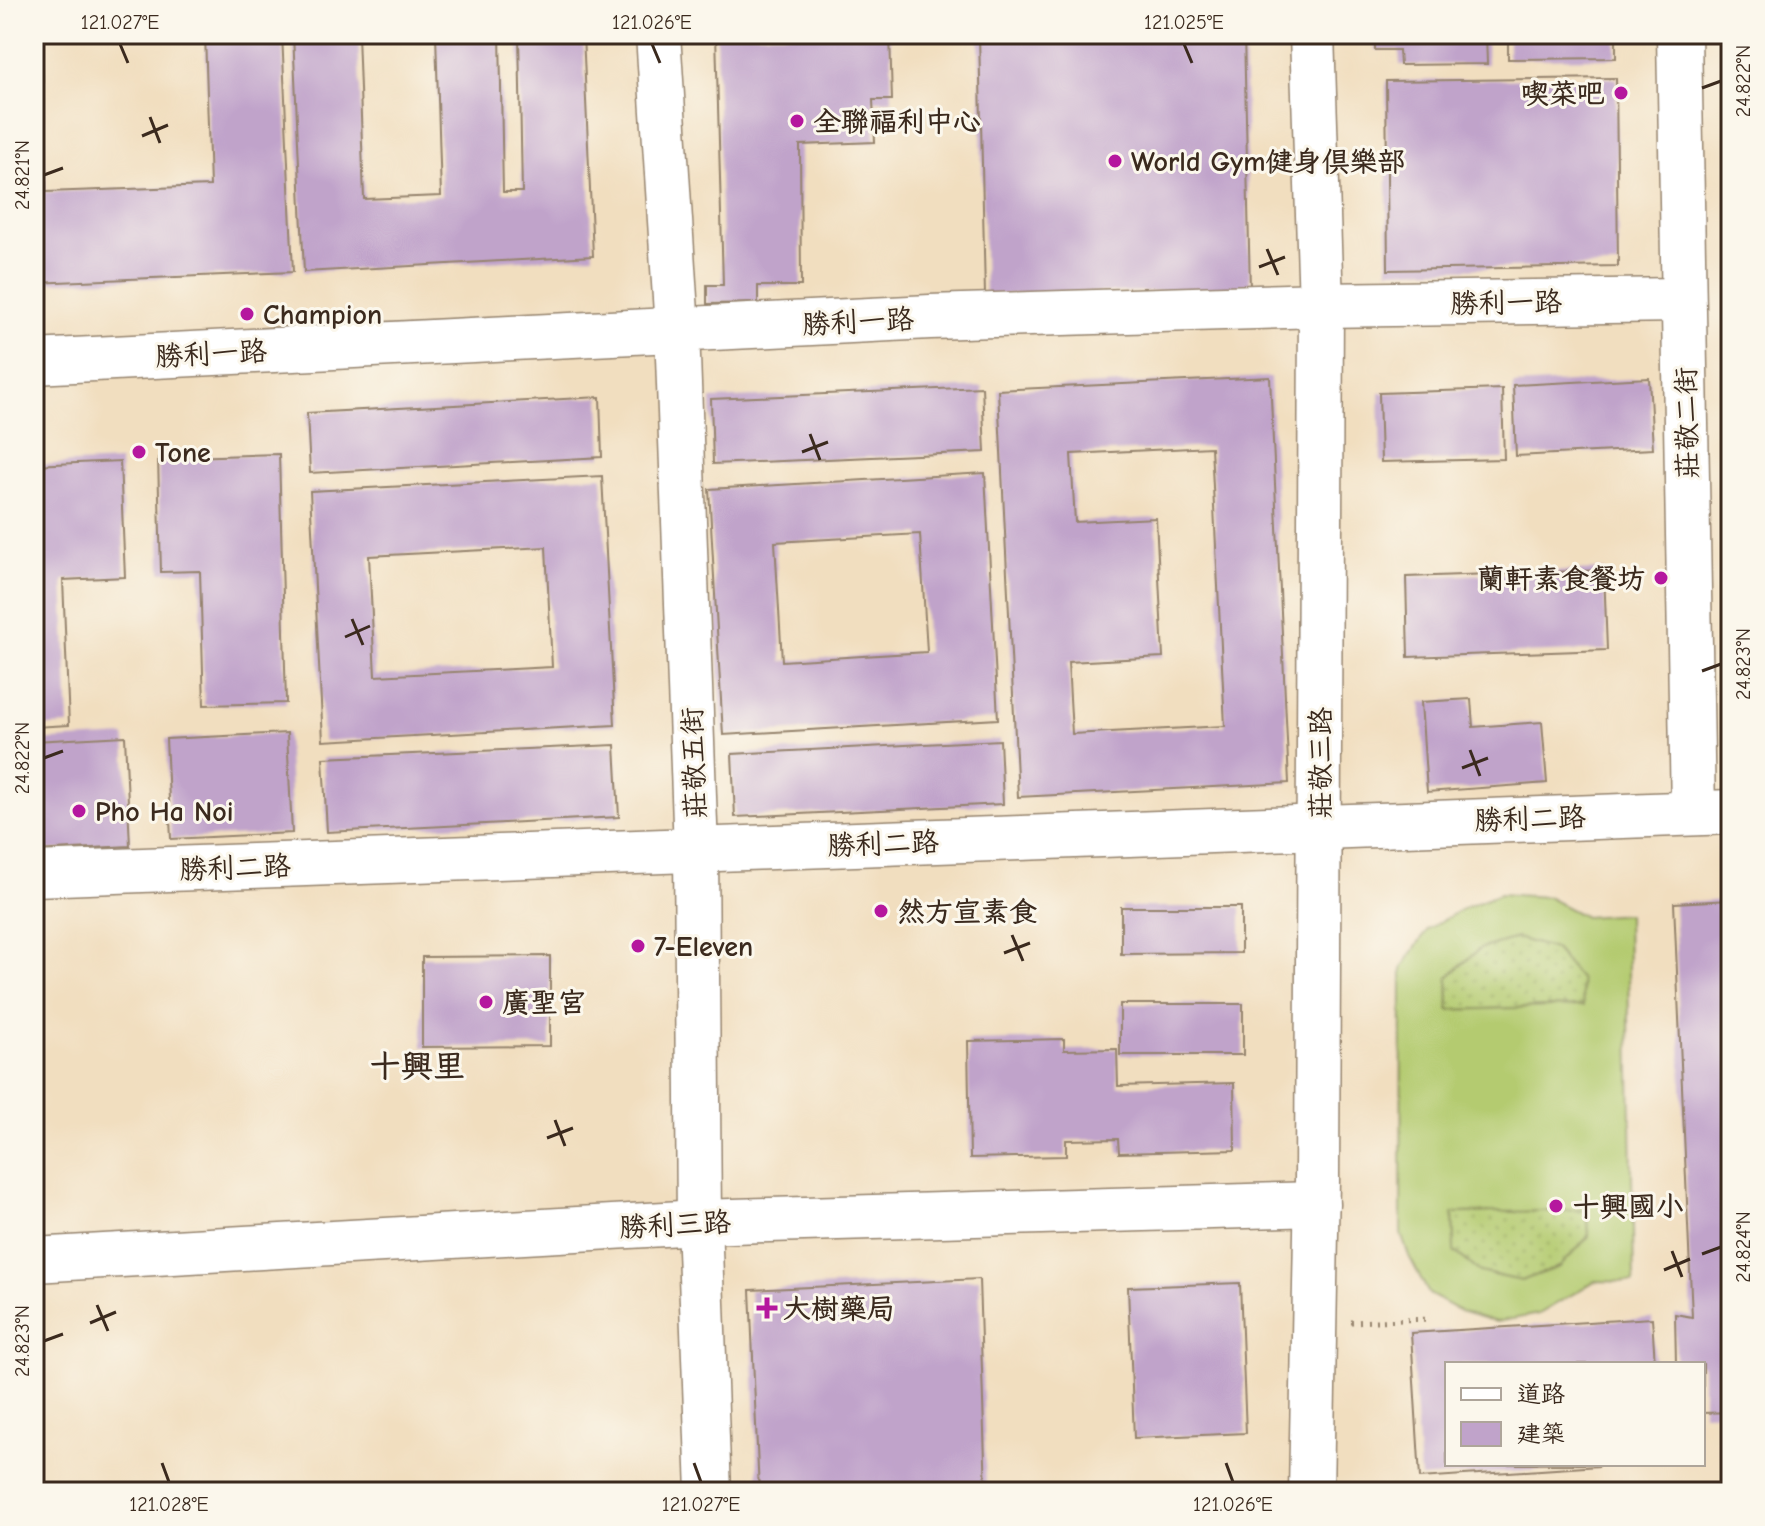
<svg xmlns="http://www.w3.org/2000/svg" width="1765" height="1526" font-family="'Comic Neue','LXGW WenKai TC',sans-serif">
<defs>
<pattern id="grass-dots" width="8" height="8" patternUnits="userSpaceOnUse" patternTransform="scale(2)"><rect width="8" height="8" fill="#b4cb70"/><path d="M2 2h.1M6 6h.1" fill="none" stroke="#9cae61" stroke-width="1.8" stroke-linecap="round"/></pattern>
</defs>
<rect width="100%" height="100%" fill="#fbf7ec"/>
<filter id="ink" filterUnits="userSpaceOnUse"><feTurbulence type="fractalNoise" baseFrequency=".0125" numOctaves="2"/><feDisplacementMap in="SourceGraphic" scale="16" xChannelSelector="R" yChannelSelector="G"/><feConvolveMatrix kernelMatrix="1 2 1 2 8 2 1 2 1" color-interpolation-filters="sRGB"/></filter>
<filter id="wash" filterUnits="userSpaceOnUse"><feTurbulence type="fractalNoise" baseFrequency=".006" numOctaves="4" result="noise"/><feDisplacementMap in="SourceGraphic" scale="32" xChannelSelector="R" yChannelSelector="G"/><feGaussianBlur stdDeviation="1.8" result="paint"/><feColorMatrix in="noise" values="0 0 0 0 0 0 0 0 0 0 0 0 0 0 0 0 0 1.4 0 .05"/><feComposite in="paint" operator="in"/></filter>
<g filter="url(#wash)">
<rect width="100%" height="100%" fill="#f1debf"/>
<g fill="url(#grass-dots)" stroke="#787a47" stroke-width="2">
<path d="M1516,938L1555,949L1582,980L1584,1006L1449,1010L1448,977L1479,949Z"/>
<path d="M1588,1209L1589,1236L1560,1267L1521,1281L1480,1272L1454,1251L1453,1213Z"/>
</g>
<path fill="#b4cb70" stroke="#787a47" stroke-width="2" fill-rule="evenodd" d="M1500,894L1547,897L1585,917L1627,914L1634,1282L1595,1281L1539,1314L1496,1322L1460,1311L1429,1294L1409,1256L1401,1234L1402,968L1428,929L1464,908ZM1516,938L1555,949L1581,980L1583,1006L1449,1010L1448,977L1479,949ZM1588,1210L1589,1236L1560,1267L1521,1281L1480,1272L1454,1251L1453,1213Z"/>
<g id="blocks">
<g fill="#c0a3ca" fill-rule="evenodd">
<path d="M34,34H41L46,192L210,186L205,34H282L293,272L34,283Z"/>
<path d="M293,34H358L364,199L441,196L436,34H500L503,192H522L519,34H583L593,256L304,272Z"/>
<path d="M716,34H890L892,100H873L875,142L800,145L801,286H758V303L707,304V285H723Z"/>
<path d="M979,34H1244L1250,289L985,295Z"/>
<path d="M1375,34H1486L1487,64L1400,65L1399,50H1375Z"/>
<path d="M1508,34H1616V58L1508,59Z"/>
<path d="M1616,78L1618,266L1388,270L1386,81Z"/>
<path d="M1270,377L1289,783L1018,797L998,390ZM1211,447L1225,726L1072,734L1068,662L1163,657L1156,518L1075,522L1071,454Z"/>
<path d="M1649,378L1653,449L1516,456L1513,385Z"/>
<path d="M982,387L985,452L713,464L711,399Z"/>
<path d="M1502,389L1504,459L1381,462L1379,393Z"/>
<path d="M600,397L602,457L310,473L307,413Z"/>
<path d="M279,454L286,703L204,705L200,571L161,572L158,458Z"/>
<path d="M120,461L125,577L63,580L69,725L34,727V465Z"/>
<path d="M985,473L998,719L723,735L709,489ZM920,534L927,652L782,661L775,542Z"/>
<path d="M602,476L615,725L323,741L310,491ZM546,547L552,667L375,676L369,556Z"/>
<path d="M1604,570L1607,650L1408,657L1406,577Z"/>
<path d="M1471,699L1473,727L1542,722L1547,783L1427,792L1421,702Z"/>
<path d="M287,733L292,833L171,839L166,739Z"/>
<path d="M125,736L130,846L34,851V741Z"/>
<path d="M1000,740L1003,804L735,817L732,754Z"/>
<path d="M615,745L619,817L327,832L323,758Z"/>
<path d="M1731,900V1412L1703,1413V1364H1676L1675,1314L1692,1317L1674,903Z"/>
<path d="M1121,907H1241V953L1121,954Z"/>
<path d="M550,956V1046L422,1047V957Z"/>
<rect x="1120" y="1004" width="123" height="51"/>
<path d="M1064,1039V1050L1117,1049L1118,1086L1234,1083L1235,1150L1119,1153L1118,1139L1066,1140V1156L970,1158L968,1041Z"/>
<path d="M979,1279L986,1492H759L750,1290Z"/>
<path d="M1240,1283L1246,1433L1134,1438L1128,1287Z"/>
<path d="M1652,1318L1655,1364H1447V1464H1599V1466L1420,1478L1411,1333Z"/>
</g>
</g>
</g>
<g filter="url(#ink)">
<use href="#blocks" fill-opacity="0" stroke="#96846e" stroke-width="2"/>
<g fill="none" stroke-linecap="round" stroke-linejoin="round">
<g stroke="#96846e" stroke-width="47">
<g id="minor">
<path d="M658,34L677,329L696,851L699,1222L709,1492"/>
<path d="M1679,34L1693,812"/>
<path d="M34,362L930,317L1321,305L1683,300"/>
<path d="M34,874L1731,812"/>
<path d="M34,1260L699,1222L1317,1204"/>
<path d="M1311,1492L1317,1181L1321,305L1312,34"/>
</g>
</g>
<path stroke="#96846e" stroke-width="5" stroke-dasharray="2 6" stroke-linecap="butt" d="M1351,1322L1430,1319"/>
<use href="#minor" stroke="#fff" stroke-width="44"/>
</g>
</g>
<path fill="none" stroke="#3b2a1e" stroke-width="3" d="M120,44L128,63M652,44L660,63M1184,44L1192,63M1702,88L1721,81M150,117L160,143M142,136L168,125M44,175L63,168M1267,249L1278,275M1259,267L1285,257M810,434L820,460M802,452L828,442M352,619L363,645M345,637L370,626M1702,671L1721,664M1470,750L1480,776M44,758L63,751M1462,768L1488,758M1012,935L1023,961M1004,953L1030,943M555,1120L565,1146M547,1138L573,1128M1672,1251L1682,1277M1702,1254L1721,1247M1664,1270L1690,1259M97,1305L108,1331M90,1323L116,1312M44,1341L63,1334M162,1463L169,1482M694,1463L701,1482M1226,1463L1233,1482"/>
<g fill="#b5179e" stroke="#fbf7ec" stroke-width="3">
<circle cx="1621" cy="93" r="8"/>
<circle cx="797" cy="121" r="8"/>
<circle cx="1115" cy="161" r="8"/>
<circle cx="247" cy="314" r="8"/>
<circle cx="139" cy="452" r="8"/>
<circle cx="1661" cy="578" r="8"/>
<circle cx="79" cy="811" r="8"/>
<circle cx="881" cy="911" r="8"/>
<circle cx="638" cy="946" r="8"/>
<circle cx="486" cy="1002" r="8"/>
<circle cx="1556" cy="1206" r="8"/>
<path d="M763 1296h8v8h8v8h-8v8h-8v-8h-8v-8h8z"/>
</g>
<g text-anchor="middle" stroke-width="6" stroke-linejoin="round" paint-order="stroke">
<g font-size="28" font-weight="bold" fill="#3b2a1e" stroke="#fbf7ec" text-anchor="start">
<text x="1605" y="103" text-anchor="end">喫菜吧</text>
<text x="813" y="131">全聯福利中心</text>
<text x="1131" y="171">World Gym健身俱樂部</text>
<text x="263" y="324">Champion</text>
<text x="155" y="462">Tone</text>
<text x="1645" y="588" text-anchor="end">蘭軒素食餐坊</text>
<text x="95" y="821">Pho Ha Noi</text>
<text x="897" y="921">然方宣素食</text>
<text x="654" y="956">7-Eleven</text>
<text x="502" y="1012">廣聖宮</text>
<text x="1572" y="1216">十興國小</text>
<text x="783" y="1318">大樹藥局</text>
</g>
<g font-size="28" fill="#3b2a1e" stroke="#fbf7ec">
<text transform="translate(1506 302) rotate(-1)" y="10">勝利一路</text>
<text transform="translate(858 321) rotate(-3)" y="10">勝利一路</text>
<text transform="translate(211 353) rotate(-3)" y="10">勝利一路</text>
<text transform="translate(1686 423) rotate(-91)" y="10">莊敬二街</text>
<text transform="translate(693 763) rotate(-92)" y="10">莊敬五街</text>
<text transform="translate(1320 763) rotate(-90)" y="10">莊敬三路</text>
<text transform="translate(1530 818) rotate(-2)" y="10">勝利二路</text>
<text transform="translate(883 843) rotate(-2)" y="10">勝利二路</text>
<text transform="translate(235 867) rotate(-2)" y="10">勝利二路</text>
<text transform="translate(675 1224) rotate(-3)" y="10">勝利三路</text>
</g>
<g font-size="32" font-weight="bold" fill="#3b2a1e" stroke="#fbf7ec">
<text x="417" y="1077">十興里</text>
</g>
</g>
<rect width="1765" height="1526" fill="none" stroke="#fbf7ec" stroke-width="88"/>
<rect x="1445" y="1362" width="260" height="104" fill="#fbf7ec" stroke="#aea59a" stroke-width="2"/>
<rect x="1461" y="1388" width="40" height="12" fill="#ffffff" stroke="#aea59a" stroke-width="2"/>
<text x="1517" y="1402" font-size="24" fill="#3b2a1e">道路</text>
<rect x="1461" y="1422" width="40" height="24" fill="#c0a3ca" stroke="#aea59a" stroke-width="2"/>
<text x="1517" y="1442" font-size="24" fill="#3b2a1e">建築</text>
<rect x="44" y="44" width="1677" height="1438" fill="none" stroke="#3b2a1e" stroke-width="3"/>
<g font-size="20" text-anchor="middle" fill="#3b2a1e">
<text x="120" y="29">121.027°E</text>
<text x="652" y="29">121.026°E</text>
<text x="1184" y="29">121.025°E</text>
<text transform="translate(1743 81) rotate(-90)" y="7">24.822°N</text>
<text transform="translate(22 175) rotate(-90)" y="7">24.821°N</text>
<text transform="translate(1743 664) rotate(-90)" y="7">24.823°N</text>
<text transform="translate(22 758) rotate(-90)" y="7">24.822°N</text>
<text transform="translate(1743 1247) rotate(-90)" y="7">24.824°N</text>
<text transform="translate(22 1341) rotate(-90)" y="7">24.823°N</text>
<text x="169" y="1511">121.028°E</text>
<text x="701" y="1511">121.027°E</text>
<text x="1233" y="1511">121.026°E</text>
</g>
</svg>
